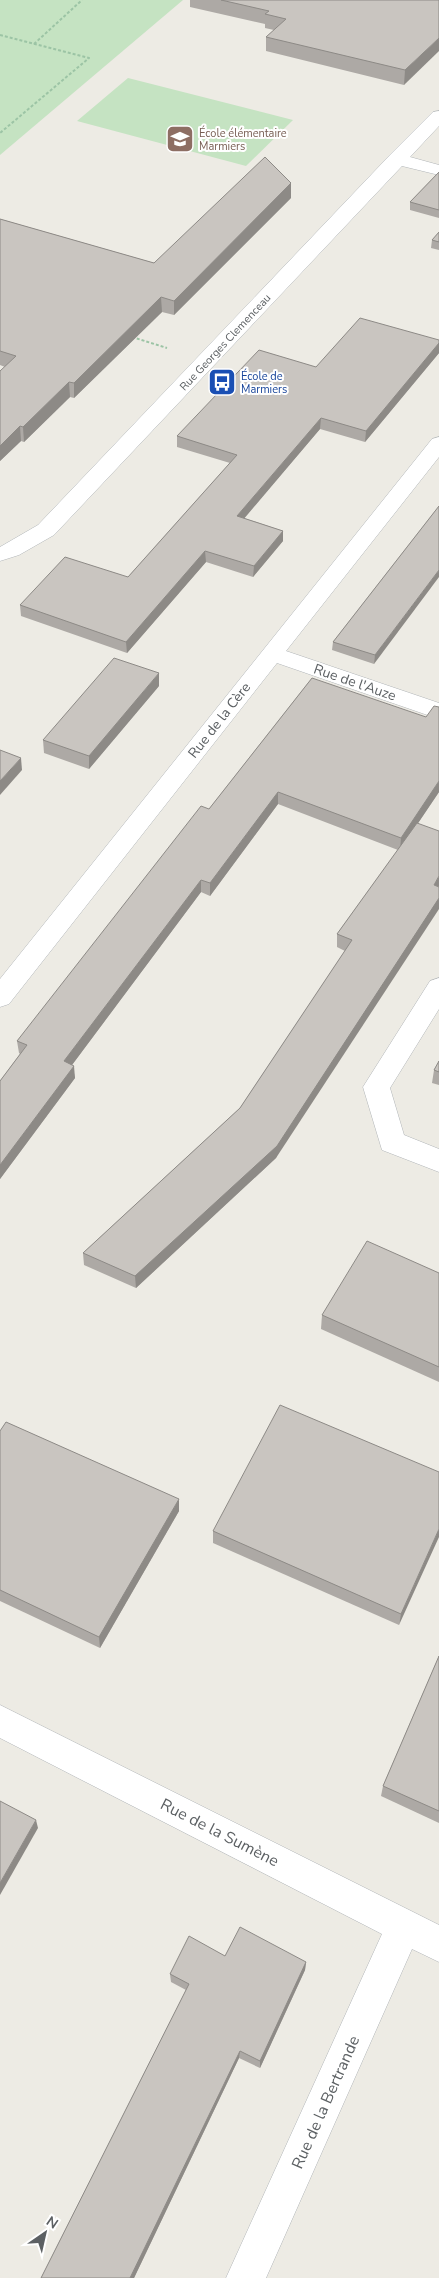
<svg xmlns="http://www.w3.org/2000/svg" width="439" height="2278" font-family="'Nunito Sans',sans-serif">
<rect width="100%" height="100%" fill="#edebe4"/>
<g fill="#c5e3c2">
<path d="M0,0H183L0,155Z"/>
<path d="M128,78L293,120L246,166L77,121Z"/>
</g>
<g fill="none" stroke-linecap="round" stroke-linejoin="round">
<g stroke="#b1b5b8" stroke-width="1">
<g id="street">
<path d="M439,111V126L410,157L439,165V175L402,166L54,535L19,555L0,561V547L38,525L390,155L433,112Z"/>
<path d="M439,437V457L286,651L439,703V719L277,663L9,1004L0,1007V979L432,439Z"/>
<path d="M439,978V1009L390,1088L404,1135L439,1149V1172L382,1150L363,1087L430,981Z"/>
<path d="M0,1705L439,1925V1962L412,1949L266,2278H226L382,1934L0,1738Z"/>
</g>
</g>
<g stroke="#9cc4a5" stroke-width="2" stroke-dasharray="3 2" stroke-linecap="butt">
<path d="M0,35L89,58L0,133"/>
<path d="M34,44L82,0"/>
<path d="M132,337L167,348"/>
</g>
<use href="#street" fill="#fff" fill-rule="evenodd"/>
</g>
<g fill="#ada9a5">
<path d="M190,0H439L404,85L266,51V37L274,30L265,28V24L190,7Z"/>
<path d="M439,172V218L410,210V202Z"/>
<path d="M291,198L174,315L162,312L74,398L70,397L24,442L21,441L0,461V371L5,367L0,365V219L154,263Z"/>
<path d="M439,232V250L431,248L432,240Z"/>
<path d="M439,340V353L365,442L320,429L244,518L283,531V541L253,577L206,562L127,653L21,616L20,605L128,577L230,463L177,447V436L316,367Z"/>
<path d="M439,506L374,664L332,650L333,642Z"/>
<path d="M312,678L439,792L418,823L276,1158L136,1288L84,1265L83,1253L240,1108L345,951L337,947V934L398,850L278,804L210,896L201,892L72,1065L75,1078L0,1179V1081L20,1054L19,1053L17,1041L209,809Z"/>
<path d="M159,686L89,769L44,753L43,740Z"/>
<path d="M439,1061V1085L432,1083L434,1070Z"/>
<path d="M439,1273V1382L321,1329L322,1315Z"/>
<path d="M0,1431L179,1511L100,1648L0,1601Z"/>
<path d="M439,1472L399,1625L213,1543V1531Z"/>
<path d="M439,1656V1823L381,1796L383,1786Z"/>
<path d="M225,1956L306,1962L305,1970L260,2068L239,2058L134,2278H41L186,1990L171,1982L170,1974Z"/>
</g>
<g fill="#8d8a86">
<path d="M439,38V51L404,85L405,70Z"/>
<path d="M291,183V198L174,315V301Z"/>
<path d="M161,297L162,312L74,398V383Z"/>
<path d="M439,343V353L365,442L366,431Z"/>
<path d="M69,382L70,397L24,442L23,427Z"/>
<path d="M321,418L320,429L237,527V516Z"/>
<path d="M20,426L21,441L0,461V446Z"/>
<path d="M283,531V541L253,577L254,566Z"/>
<path d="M205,551L206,562L127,653L126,642Z"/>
<path d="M439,570V577L374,664L375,655Z"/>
<path d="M159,673V686L89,769V756Z"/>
<path d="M21,758L22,770L0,795V781Z"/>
<path d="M439,781V792L400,850L401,838Z"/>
<path d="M278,792V804L210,896V883Z"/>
<path d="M439,876V887L434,885Z"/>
<path d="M201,880V892L66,1073L64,1061Z"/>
<path d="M439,898V909L276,1158L136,1288L135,1276Z"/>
<path d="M74,1066L75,1078L0,1179V1165Z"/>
<path d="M179,1499V1511L100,1648L99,1637Z"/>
<path d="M439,1529V1537L399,1625L401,1614Z"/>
<path d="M36,1820L38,1828L0,1895V1883Z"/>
<path d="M306,1962L305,1970L260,2068V2061Z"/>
<path d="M240,2051L239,2058L134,2278H130Z"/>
</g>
<g fill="#c9c5c0" stroke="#8d8a86">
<path d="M221,0H439V38L405,70L266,37L286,19L265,14L269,11Z"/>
<path d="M265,157L291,183L174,301L161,297L74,383L69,382L23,427L20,426L0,446V371L16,356L0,351V219L154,263Z"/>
<path d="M439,172V210L410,202Z"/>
<path d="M439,232V242L432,240Z"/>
<path d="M360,318L439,340V343L366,431L321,418L237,516L283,531L254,566L205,551L126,642L20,605L65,557L128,577L237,455L177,436L259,350L316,367Z"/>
<path d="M439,506V570L375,655L333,642Z"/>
<path d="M114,658L159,673L89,756L43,740Z"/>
<path d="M312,678L426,717L434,706L439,707V781L401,838L278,792L210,883L201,880L64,1061L74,1066L0,1165V1081L27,1045L17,1041L201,806L209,809Z"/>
<path d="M0,750L21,758L0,781Z"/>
<path d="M417,823L439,831V876L434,885L439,887V898L277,1146L135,1276L83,1253L240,1108L352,940L337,934Z"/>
<path d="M439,1061V1072L434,1070Z"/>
<path d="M367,1241L439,1273V1367L322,1315Z"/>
<path d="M280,1405L439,1472V1529L401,1614L213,1531Z"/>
<path d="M6,1422L179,1499L99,1637L0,1590V1431Z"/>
<path d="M439,1656V1811L383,1786Z"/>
<path d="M0,1801L36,1820L0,1883Z"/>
<path d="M240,1927L306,1962L260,2061L240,2051L130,2278H41L189,1984L170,1974L189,1936L225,1956Z"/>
</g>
<defs>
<g id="school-square" transform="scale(1.4375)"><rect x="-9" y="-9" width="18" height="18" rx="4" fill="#8d6e63" stroke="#fff"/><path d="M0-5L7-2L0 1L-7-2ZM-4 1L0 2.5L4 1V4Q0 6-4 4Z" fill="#fff"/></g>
<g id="bus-square" transform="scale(1.4375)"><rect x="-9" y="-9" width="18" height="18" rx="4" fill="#1a4fb4" stroke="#fff"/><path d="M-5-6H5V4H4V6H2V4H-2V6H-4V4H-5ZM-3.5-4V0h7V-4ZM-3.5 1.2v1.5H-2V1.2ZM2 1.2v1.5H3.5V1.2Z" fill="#fff"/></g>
</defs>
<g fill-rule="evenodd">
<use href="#school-square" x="180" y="139"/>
<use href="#bus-square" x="222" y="382"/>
</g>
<g text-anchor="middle" stroke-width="4" stroke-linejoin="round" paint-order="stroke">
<g font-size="11" fill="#785e54" stroke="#fff" text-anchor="start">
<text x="199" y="137">École élémentaire<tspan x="199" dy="13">Marmiers</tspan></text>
</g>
<g font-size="11" fill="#5c6063" stroke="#fff">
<text transform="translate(225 342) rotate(-47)" y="4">Rue Georges Clemenceau</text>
</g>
<g font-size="11" fill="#164399" stroke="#fff" text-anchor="start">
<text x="241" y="380">École de<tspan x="241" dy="13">Marmiers</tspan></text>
</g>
<g font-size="14" fill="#5c6063" stroke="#fff">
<text transform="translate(355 682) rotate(19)" y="5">Rue de l'Auze</text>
<text transform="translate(219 720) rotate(-52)" y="5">Rue de la Cère</text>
</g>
<g font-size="16" fill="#5c6063" stroke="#fff">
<text transform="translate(220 1832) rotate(27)" y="6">Rue de la Sumène</text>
<text transform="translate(325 2102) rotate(-66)" y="6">Rue de la Bertrande</text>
</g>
</g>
<g transform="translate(45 2233) rotate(34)" stroke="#ffffff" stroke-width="4" paint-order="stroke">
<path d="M0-4L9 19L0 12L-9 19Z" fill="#5c6063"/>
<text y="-8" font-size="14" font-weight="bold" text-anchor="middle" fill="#5c6063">N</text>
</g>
</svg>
